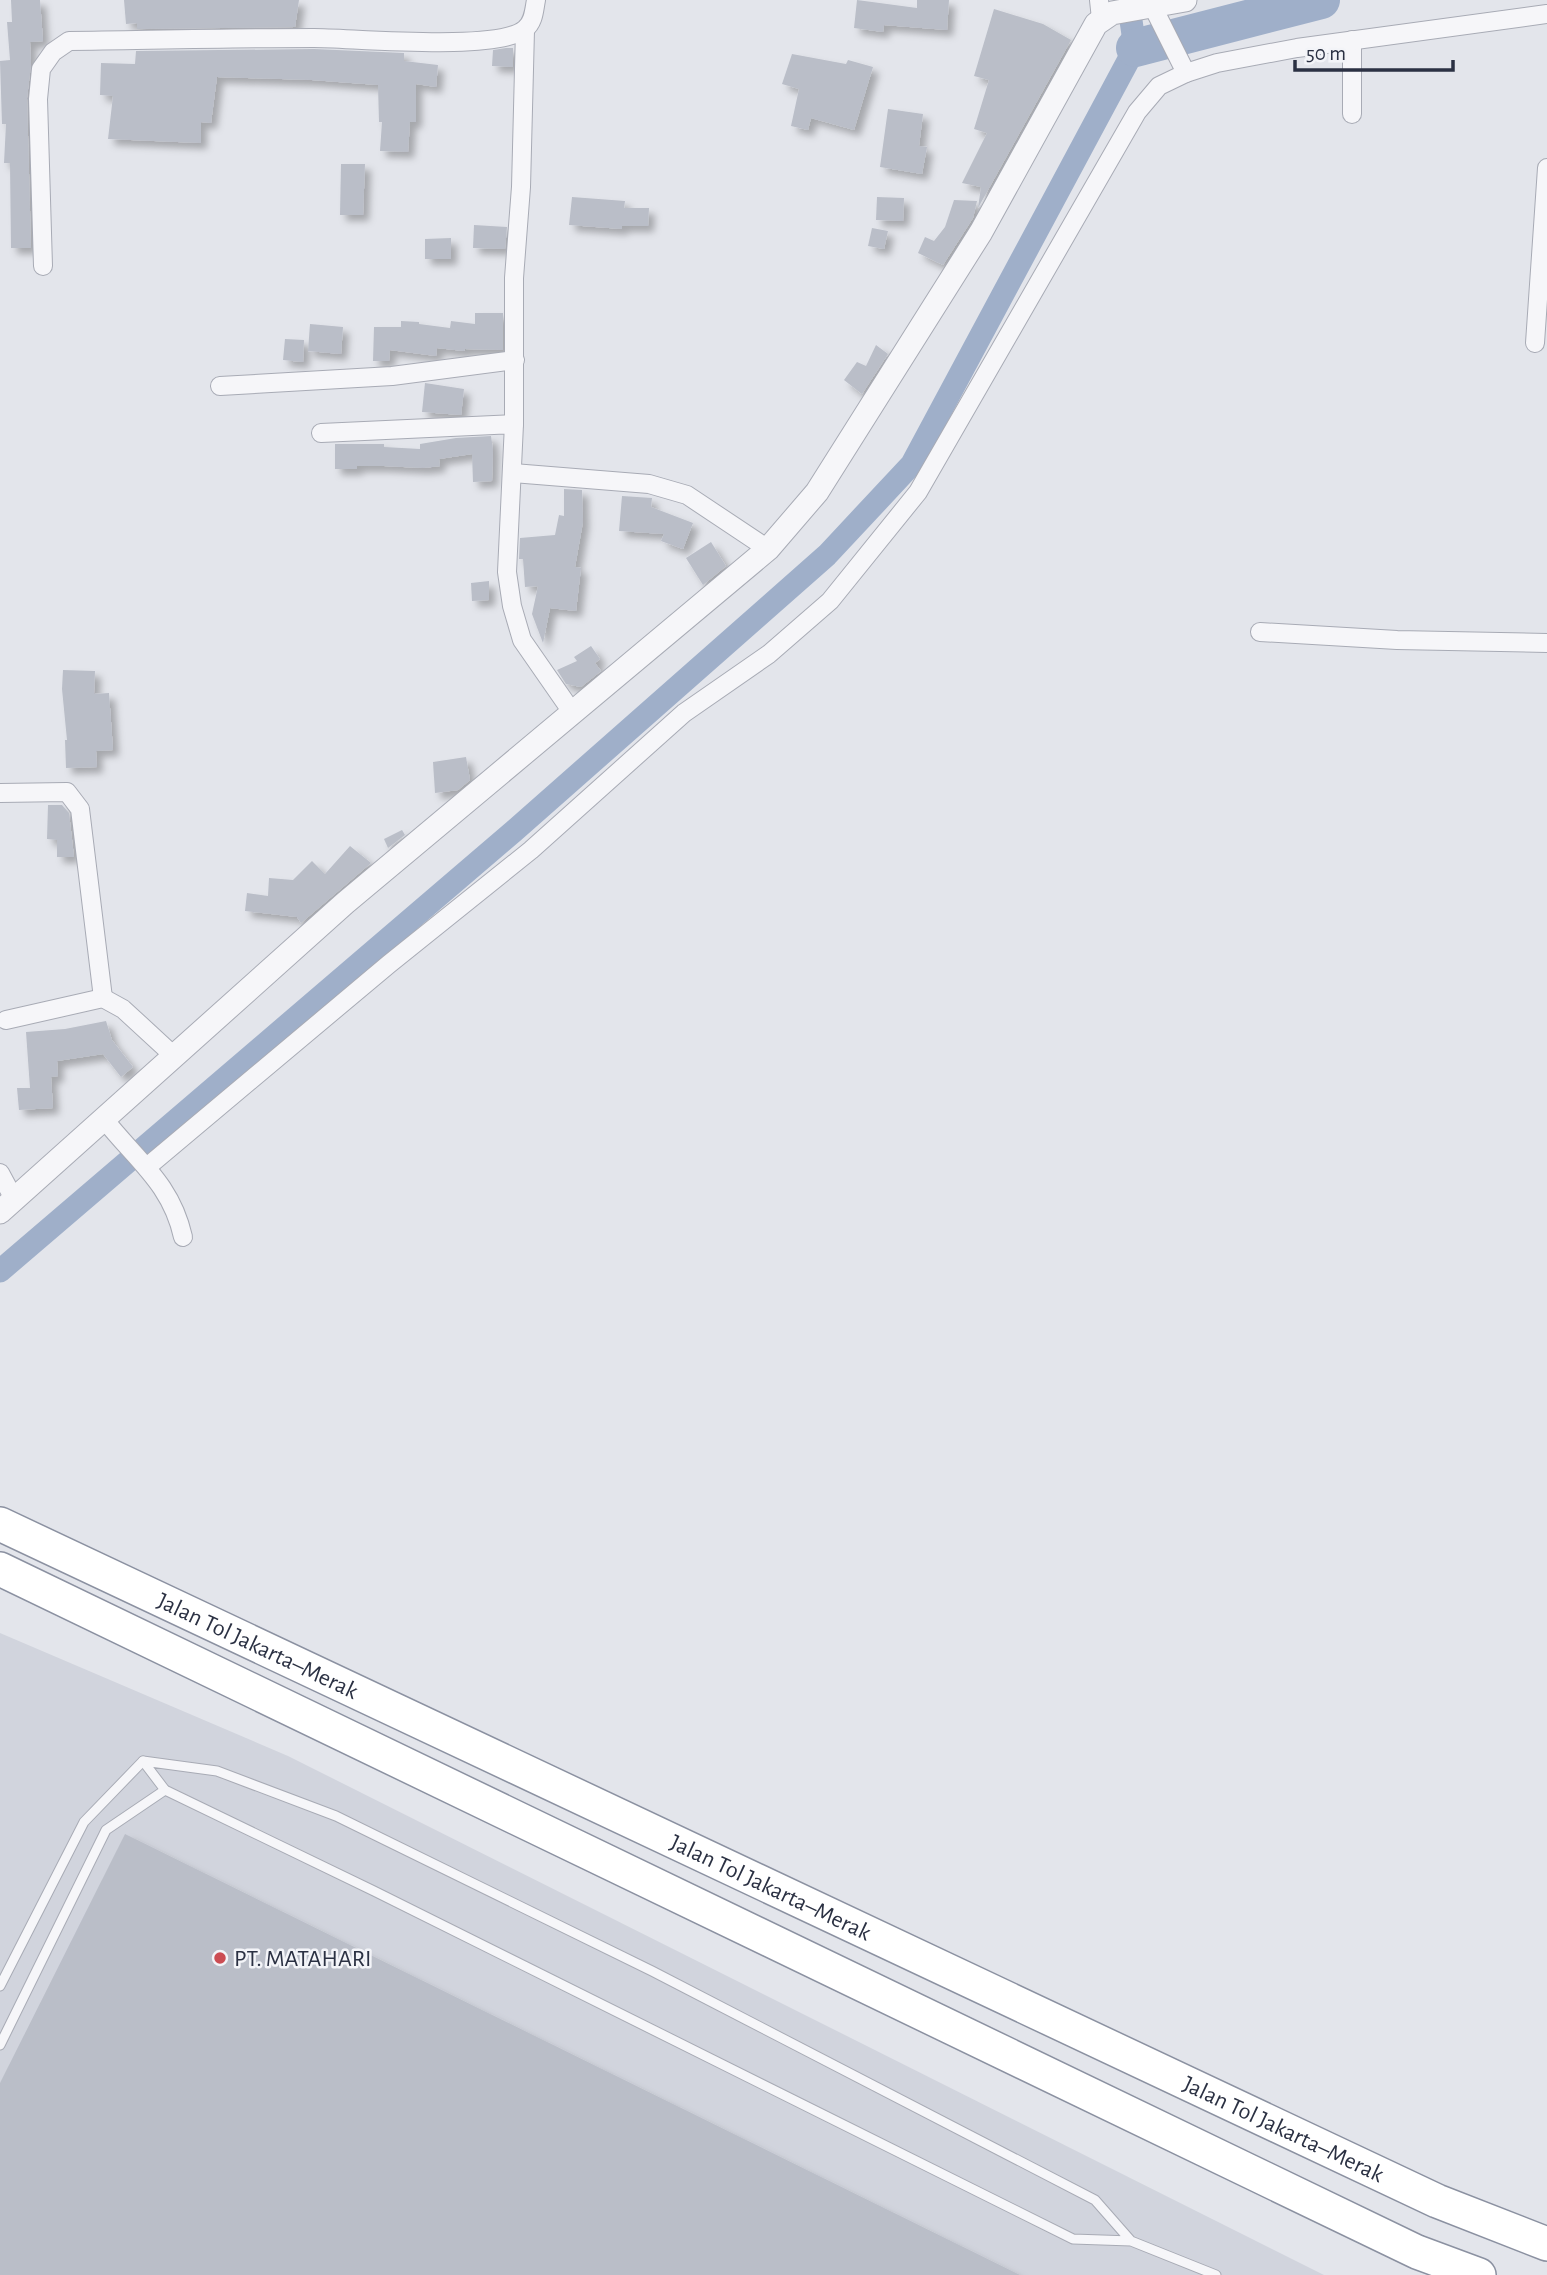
<svg xmlns="http://www.w3.org/2000/svg" width="1547" height="2275" font-family="'Alegreya Sans',sans-serif">
<defs>
<filter id="shadow"><feDropShadow dx="6" dy="6" stdDeviation="3.5" flood-color="#0004"/></filter>
</defs>
<rect width="100%" height="100%" fill="#e3e5eb"/>
<path fill="#d1d4dd" d="M0,1633L288,1756L1324,2275H0Z"/>
<g fill="none" stroke-linecap="round" stroke-linejoin="round">
<path stroke="#9fafc9" stroke-width="23" d="M0,1271L514,831L827,555L912,464L1135,48L1128,0"/>
<path stroke="#9fafc9" stroke-width="38" d="M1135,48L1321,0"/>
</g>
<g fill="#babec8" filter="url(#shadow)">
<path d="M11,0H40L43,41L30,42L31,65L27,98L31,248H11L10,163H4L6,124H2L0,61L10,60L7,22H12Z"/>
<path d="M124,0H299L295,27L137,29V23L126,24Z"/>
<path d="M857,0L917,8V0H949L947,30L884,25L883,32L854,28Z"/>
<path d="M994,9L1043,24L1071,40L978,208L981,187L962,183L987,133L974,129L989,80L974,76Z"/>
<path d="M506,48H513V67L492,66L493,50Z"/>
<path d="M314,49L404,53V61L438,65L436,87L416,84V122H410L408,152L380,151L382,122H379L378,85L312,80L217,77L211,123L201,122V143L108,139L113,96L100,95L101,63L135,64L136,51Z"/>
<path d="M792,54L846,64L848,60L873,67L854,130L811,118L808,130L791,126L799,89L782,84Z"/>
<path d="M888,109L923,114L919,146L927,147L922,174L880,167Z"/>
<path d="M341,164H365L363,215H340Z"/>
<path d="M572,197L625,201L624,208H649L648,226H622V229L569,225Z"/>
<path d="M877,197L904,198L903,221L876,220Z"/>
<path d="M954,200L977,201L973,218L943,265L918,253L925,237L934,241L945,227Z"/>
<path d="M474,225L507,227L505,249L473,248Z"/>
<path d="M872,228L888,231L884,249L868,246Z"/>
<path d="M451,238V259H425V239Z"/>
<path d="M475,313H503V350L465,349L464,351L437,348L436,356L390,350L389,361H373L374,327H401V321L419,322V324L450,328L451,321L475,324Z"/>
<path d="M310,324L343,327L341,354L308,351Z"/>
<path d="M285,339L304,340L303,362L283,360Z"/>
<path d="M876,345L888,354L862,394L844,380L857,362L866,366Z"/>
<path d="M425,383L464,389L461,415L422,412Z"/>
<path d="M491,436L493,450L492,481L473,482L472,454L439,459L440,466L423,468L384,466H357V469H335V444H384V447L420,449V444L456,438Z"/>
<path d="M564,489L582,490L583,522L575,567L581,568L576,611L550,608L543,643L532,614L538,586L525,587L523,559H519L520,538L555,535L559,515L564,516Z"/>
<path d="M622,496L652,498L651,507L693,523L683,549L661,541L664,534L619,531Z"/>
<path d="M711,542L726,566L703,585L686,558Z"/>
<path d="M489,581V600L472,601L471,583Z"/>
<path d="M591,646L600,659L595,663L601,671L581,687L566,684L557,670L577,661L574,657Z"/>
<path d="M63,670L95,671L94,694L109,693L113,750L96,751L97,767L66,768L65,740H67L62,689Z"/>
<path d="M466,757L470,780L458,790L435,793L433,762Z"/>
<path d="M48,805H62L69,813L74,857H57V840L47,839Z"/>
<path d="M402,830L405,835L388,848L384,839Z"/>
<path d="M350,846L371,863L301,923L297,917L245,911L247,893L268,896L269,878L293,880L312,861L325,874Z"/>
<path d="M106,1021L112,1040L133,1067L121,1077L103,1054L57,1061L58,1076L51,1077L53,1108L19,1110L17,1088H30L26,1032L65,1029Z"/>
<path d="M125,1834L1020,2275H0V2083Z"/>
</g>
<g fill="none" stroke-linecap="round" stroke-linejoin="round">
<g stroke="#a8abb5" stroke-width="11">
<g id="service">
<path d="M0,1986L84,1822L143,1761"/>
<path d="M0,2045L106,1830L165,1790"/>
<path d="M1131,2241L1095,2200L652,1971L336,1816L217,1771L143,1761L165,1790L374,1891L1073,2239L1131,2241L1216,2275"/>
</g>
</g>
<g stroke="#a8abb5" stroke-width="20">
<g id="minor">
<path d="M1099,0L1101,19"/>
<path d="M1153,7L1186,73"/>
<path d="M1352,40V114"/>
<path d="M43,266L38,99L41,69L53,52L69,41C150,40 232,38 314,38C354,38 498,52 525,29C534,22 534,10 536,0"/>
<path d="M1535,343L1547,168"/>
<path d="M220,386L392,376L515,360"/>
<path d="M514,424V278L521,187L525,30"/>
<path d="M321,433L514,424L507,572L512,606L522,640L572,712"/>
<path d="M513,473L649,484L687,495L768,549"/>
<path d="M1260,632L1397,640L1547,643"/>
<path d="M0,793L67,792L80,809L103,998"/>
<path d="M6,1020L103,998L123,1009L174,1056"/>
<path d="M104,1119C136,1160 171,1183 183,1237"/>
<path d="M147,1167L389,964L531,850L684,713L769,654L830,601L918,492L1137,112L1159,86L1186,73L1217,63L1297,48L1547,14"/>
<path d="M0,1173L14,1199"/>
</g>
</g>
<g stroke="#a8abb5" stroke-width="25">
<path id="tertiary" d="M0,1212L345,903L768,549L817,492L981,232L1096,24L1112,13L1185,0"/>
</g>
<g stroke="#8b91a1" stroke-width="36">
<g id="motorway">
<path id="s1" d="M0,1524L1437,2201L1547,2244"/>
<path d="M0,1569L1417,2252L1479,2275"/>
</g>
</g>
<use href="#service" stroke="#f6f6f9" stroke-width="9"/>
<use href="#minor" stroke="#f6f6f9" stroke-width="18"/>
<use href="#tertiary" stroke="#f6f6f9" stroke-width="23"/>
<use href="#motorway" stroke="#fff" stroke-width="33"/>
</g>
<circle fill="#cb4d53" stroke="#f3f4f8" stroke-width="2.5" cx="220" cy="1958" r="7"/>
<g text-anchor="middle" stroke-width="5" stroke-linejoin="round" paint-order="stroke">
<g font-size="24" fill="#2b3143" stroke="#f3f4f8">
<text dy="8" stroke="none"><textPath href="#s1" startOffset="285">Jalan Tol Jakarta–Merak</textPath></text>
<text dy="8" stroke="none"><textPath href="#s1" startOffset="852">Jalan Tol Jakarta–Merak</textPath></text>
<text dy="8" stroke="none"><textPath href="#s1" startOffset="1419">Jalan Tol Jakarta–Merak</textPath></text>
</g>
<g font-size="24" fill="#2b3143" stroke="#f3f4f8" text-anchor="start">
<text x="234" y="1966">PT. MATAHARI</text>
</g>
</g>
<path d="M1295 60v10h158v-10" fill="none" stroke="#2b3143" stroke-width="3.5"/>
<text x="1306" y="60" font-size="21" fill="#2b3143" stroke="#f3f4f8" stroke-width="5" paint-order="stroke">50 m</text>
</svg>
